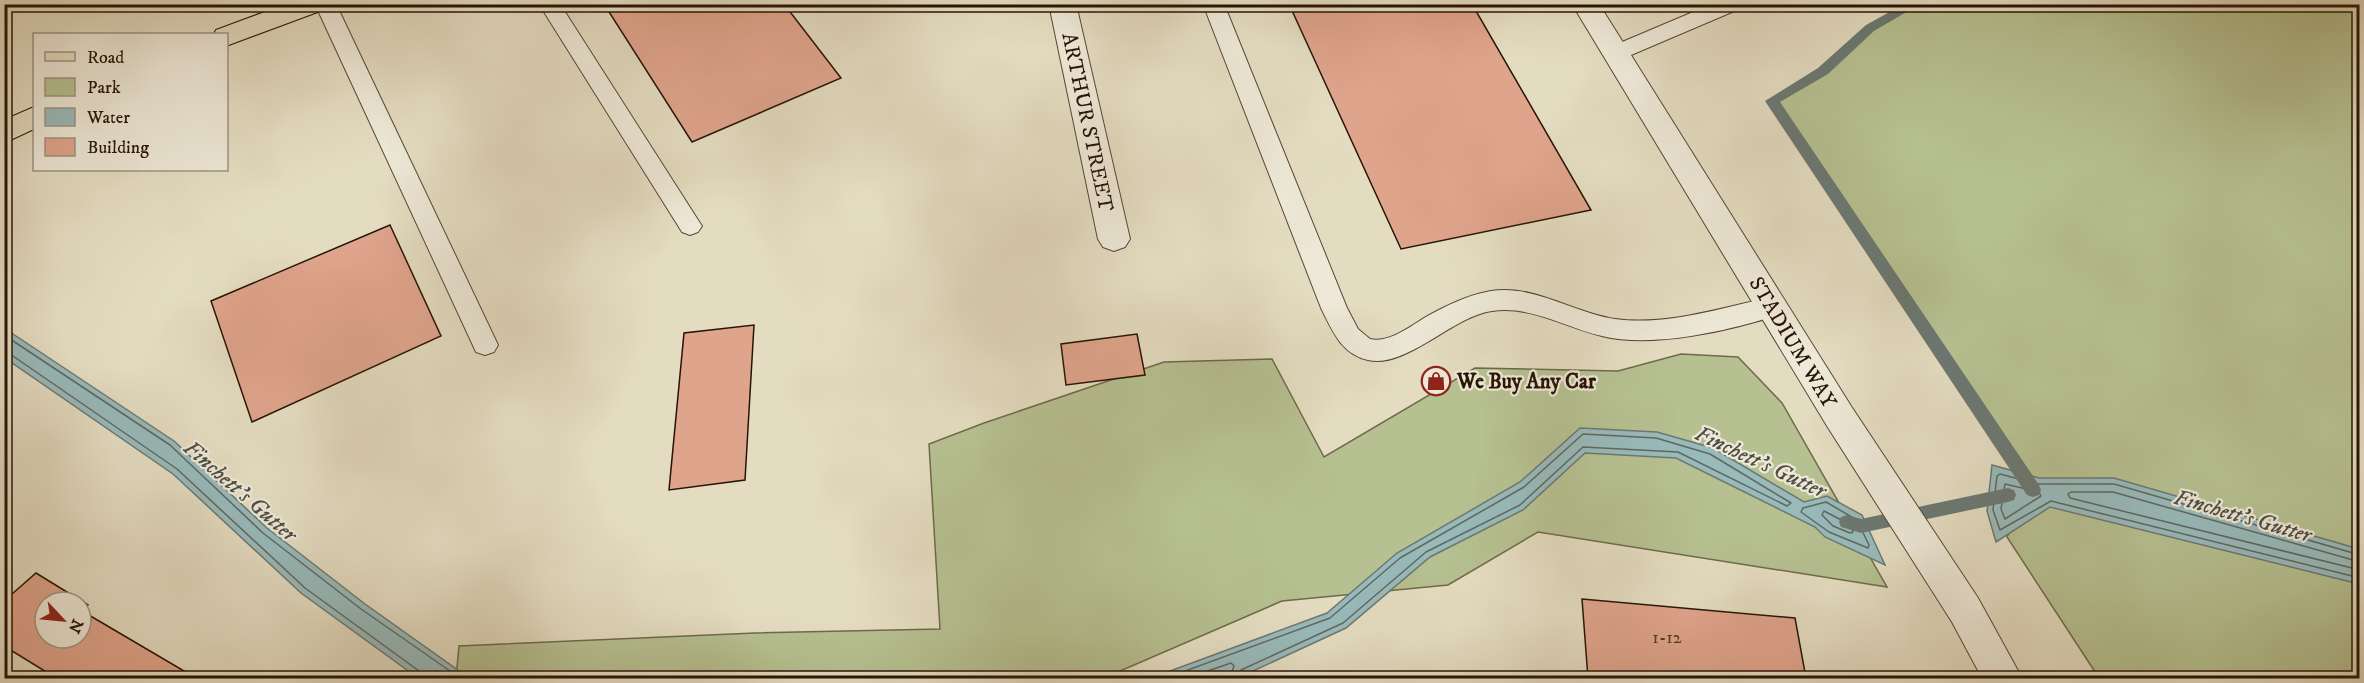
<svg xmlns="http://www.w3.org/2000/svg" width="2364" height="683" font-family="'IM FELL DW Pica',serif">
<rect width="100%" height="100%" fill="#e4dcc1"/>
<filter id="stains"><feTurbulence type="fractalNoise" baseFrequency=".00333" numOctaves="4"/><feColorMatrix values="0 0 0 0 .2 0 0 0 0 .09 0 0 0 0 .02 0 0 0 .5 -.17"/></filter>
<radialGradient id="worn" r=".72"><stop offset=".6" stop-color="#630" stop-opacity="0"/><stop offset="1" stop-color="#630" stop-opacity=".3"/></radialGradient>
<g fill="#b6c091" stroke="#6e6a4b" stroke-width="1.5">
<path d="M1914,5H2359V678H2099L2007,537L2033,490L1772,101L1823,71L1870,28Z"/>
<path d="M1681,354L1738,357L1782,403L1887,587L1538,532L1448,585L1282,601L1104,678H456L459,646L755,633L940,629L929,444L984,423L1164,362L1272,359L1324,457L1475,368L1618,371Z"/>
</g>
<g fill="#98babb" stroke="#6b7872" stroke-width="1.5">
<path d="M4,328L174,441L267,528L365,604L465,675L477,678H418L301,593L173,474L5,358Z"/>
<path d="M1580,428L1657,432L1713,448L1804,502L1827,496L1862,515L1885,565L1825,537L1815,527L1676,458L1585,453L1523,510L1430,557L1346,628L1238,678H1131L1162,674L1327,613L1397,553L1520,482Z"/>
<path d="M1992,465L2039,478H2114L2359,549V584L2050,507L1996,542L1987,511Z"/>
</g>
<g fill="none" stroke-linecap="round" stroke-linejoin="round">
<g stroke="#606760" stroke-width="1.5">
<path d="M4,335L170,445L263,533L361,609L460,678"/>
<path d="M4,353L10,354L177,469L305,588L419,671L421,678"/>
<path d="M2005,484L2039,492L2041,496L2005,519L2001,509Z"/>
<path d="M1826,502L1857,520L1869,545L1868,548L1829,532L1801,512L1803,508Z"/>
<path d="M1824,511L1851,525L1853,532L1850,533L1833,526L1822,515Z"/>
<path d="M2360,555L2114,484H2038L2000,474L1997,476L1993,510L2000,530L2051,501L2360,578"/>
<path d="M2360,562L2113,492H2071L2068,494L2070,498L2360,570"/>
<path d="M1166,678L1330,618L1400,558L1524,487L1583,434L1656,438L1710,454L1791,503L1787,506L1678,452L1583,447L1520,505L1426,552L1343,623L1241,670L1238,678"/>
<path d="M1187,678L1231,663L1234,666L1230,678"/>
</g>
<g fill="#6b7872" fill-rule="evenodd">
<path d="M1904,4H1920L1874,31L1828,74L1780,102L2039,485L2041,490L2039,495L2033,497L2027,495L1765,101L1818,68L1866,25Z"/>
<path d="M2008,488L2014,490L2016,495L2014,500L2008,502L1861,533L1841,527L1839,522L1841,517L1847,515L1861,519Z"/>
</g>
</g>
<g fill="#dfa48c" stroke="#271405" stroke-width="1.5" fill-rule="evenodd">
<path d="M604,4H784L841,78L692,142Z"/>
<path d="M1289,4H1472L1591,210L1401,249Z"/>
<path d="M390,225L441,336L252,422L211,301Z"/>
<path d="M754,325L745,480L669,490L684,333Z"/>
<path d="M1137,334L1145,375L1066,385L1061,344Z"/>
<path d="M36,573L88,605L82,611L196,678H56L4,646V601ZM45,602H81V638H45Z"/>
<path d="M1582,599L1795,618L1806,678H1588Z"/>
</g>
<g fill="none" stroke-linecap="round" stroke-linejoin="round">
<g stroke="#564634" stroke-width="2">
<g id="service">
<path d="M315,4H336L498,345L494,352L485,355L476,352Z"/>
<path d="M539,4H560L698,220L702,226L698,232L690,235L682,232Z"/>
<path d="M1203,4H1224L1347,308L1358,329L1370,339C1392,344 1416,321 1435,312C1452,303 1472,294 1491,291C1533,284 1574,313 1615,319C1667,326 1721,308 1772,297L1781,300L1785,307L1781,314C1732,330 1653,349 1602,336C1567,328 1530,305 1492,311C1453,316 1406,369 1368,360C1341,354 1332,330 1321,308Z"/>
<path d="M1712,4H1742L1739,9L1624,58L1616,60L1608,58L1605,53L1608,48Z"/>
</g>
</g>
<g stroke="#564634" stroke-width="2">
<path id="minor" d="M1049,4H1076L1130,239L1125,247L1114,251L1103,247L1098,239Z"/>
</g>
<g stroke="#564634" stroke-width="2">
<path id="tertiary" d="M1572,4H1599L1851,406L1978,598L2022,678H1982L1952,622L1827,426Z"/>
</g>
<g stroke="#271405" stroke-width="2">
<g id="primary">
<path d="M286,4H327L323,10L226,46V34H214L216,30Z"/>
<path d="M34,107V129L4,143V120Z"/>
</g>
</g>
<use href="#service" fill="#ede8d7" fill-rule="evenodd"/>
<use href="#minor" fill="#ede8d7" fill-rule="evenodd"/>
<use href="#tertiary" fill="#ede8d7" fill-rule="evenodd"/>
<use href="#primary" fill="#e4dcc1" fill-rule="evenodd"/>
</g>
<defs>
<g id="shop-ring" transform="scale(1.5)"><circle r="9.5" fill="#ede8d7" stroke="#8f2418" stroke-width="1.5"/><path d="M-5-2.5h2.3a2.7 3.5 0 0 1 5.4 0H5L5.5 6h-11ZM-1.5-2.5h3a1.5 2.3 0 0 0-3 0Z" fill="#8f2418"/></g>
</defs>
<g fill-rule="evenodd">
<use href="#shop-ring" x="1436" y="381"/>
</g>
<g text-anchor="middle" stroke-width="4.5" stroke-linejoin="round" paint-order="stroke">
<g font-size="18" fill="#553827">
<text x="1667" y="643">1-12</text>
</g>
<g font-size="21" fill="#271405" stroke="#ede8d7">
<text transform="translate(1088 122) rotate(78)" y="7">ARTHUR STREET</text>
<text transform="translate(1793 342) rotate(59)" y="7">STADIUM WAY</text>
</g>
<g font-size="21" font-weight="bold" fill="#271405" stroke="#ede8d7" text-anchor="start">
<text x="1457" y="388">We Buy Any Car</text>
</g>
<g font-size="22" font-style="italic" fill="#4f4e45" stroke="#ede8d7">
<text transform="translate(1761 461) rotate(25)" y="8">Finchett's Gutter</text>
<text transform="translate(241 490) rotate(41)" y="8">Finchett's Gutter</text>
<text transform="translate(2243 515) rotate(16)" y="8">Finchett's Gutter</text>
</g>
</g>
<rect width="2364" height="683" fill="none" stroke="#e4dcc1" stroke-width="24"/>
<rect x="6" y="6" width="2352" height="671" fill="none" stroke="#271405" stroke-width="3"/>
<rect x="12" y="12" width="2340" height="659" fill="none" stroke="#271405" stroke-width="1.5"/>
<rect x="33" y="33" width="195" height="138" fill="#ede8d7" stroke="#9e9383" stroke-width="1.5"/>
<rect x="45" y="52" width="30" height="9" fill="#e4dcc1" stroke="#9e9383" stroke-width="1.5"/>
<text x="87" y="63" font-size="18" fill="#271405">Road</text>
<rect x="45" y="78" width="30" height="18" fill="#b6c091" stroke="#9e9383" stroke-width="1.5"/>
<text x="87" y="93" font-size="18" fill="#271405">Park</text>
<rect x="45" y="108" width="30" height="18" fill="#98babb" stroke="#9e9383" stroke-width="1.5"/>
<text x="87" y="123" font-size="18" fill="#271405">Water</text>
<rect x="45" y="138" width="30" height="18" fill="#dfa48c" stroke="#9e9383" stroke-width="1.5"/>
<text x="87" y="153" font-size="18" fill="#271405">Building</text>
<g transform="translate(63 620) rotate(116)"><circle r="28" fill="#ede8d7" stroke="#9e9383" stroke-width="1.5"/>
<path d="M0-4.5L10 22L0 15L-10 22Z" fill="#8f2418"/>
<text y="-9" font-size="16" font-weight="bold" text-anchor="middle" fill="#271405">N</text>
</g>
<rect width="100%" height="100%" filter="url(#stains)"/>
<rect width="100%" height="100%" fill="url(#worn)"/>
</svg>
